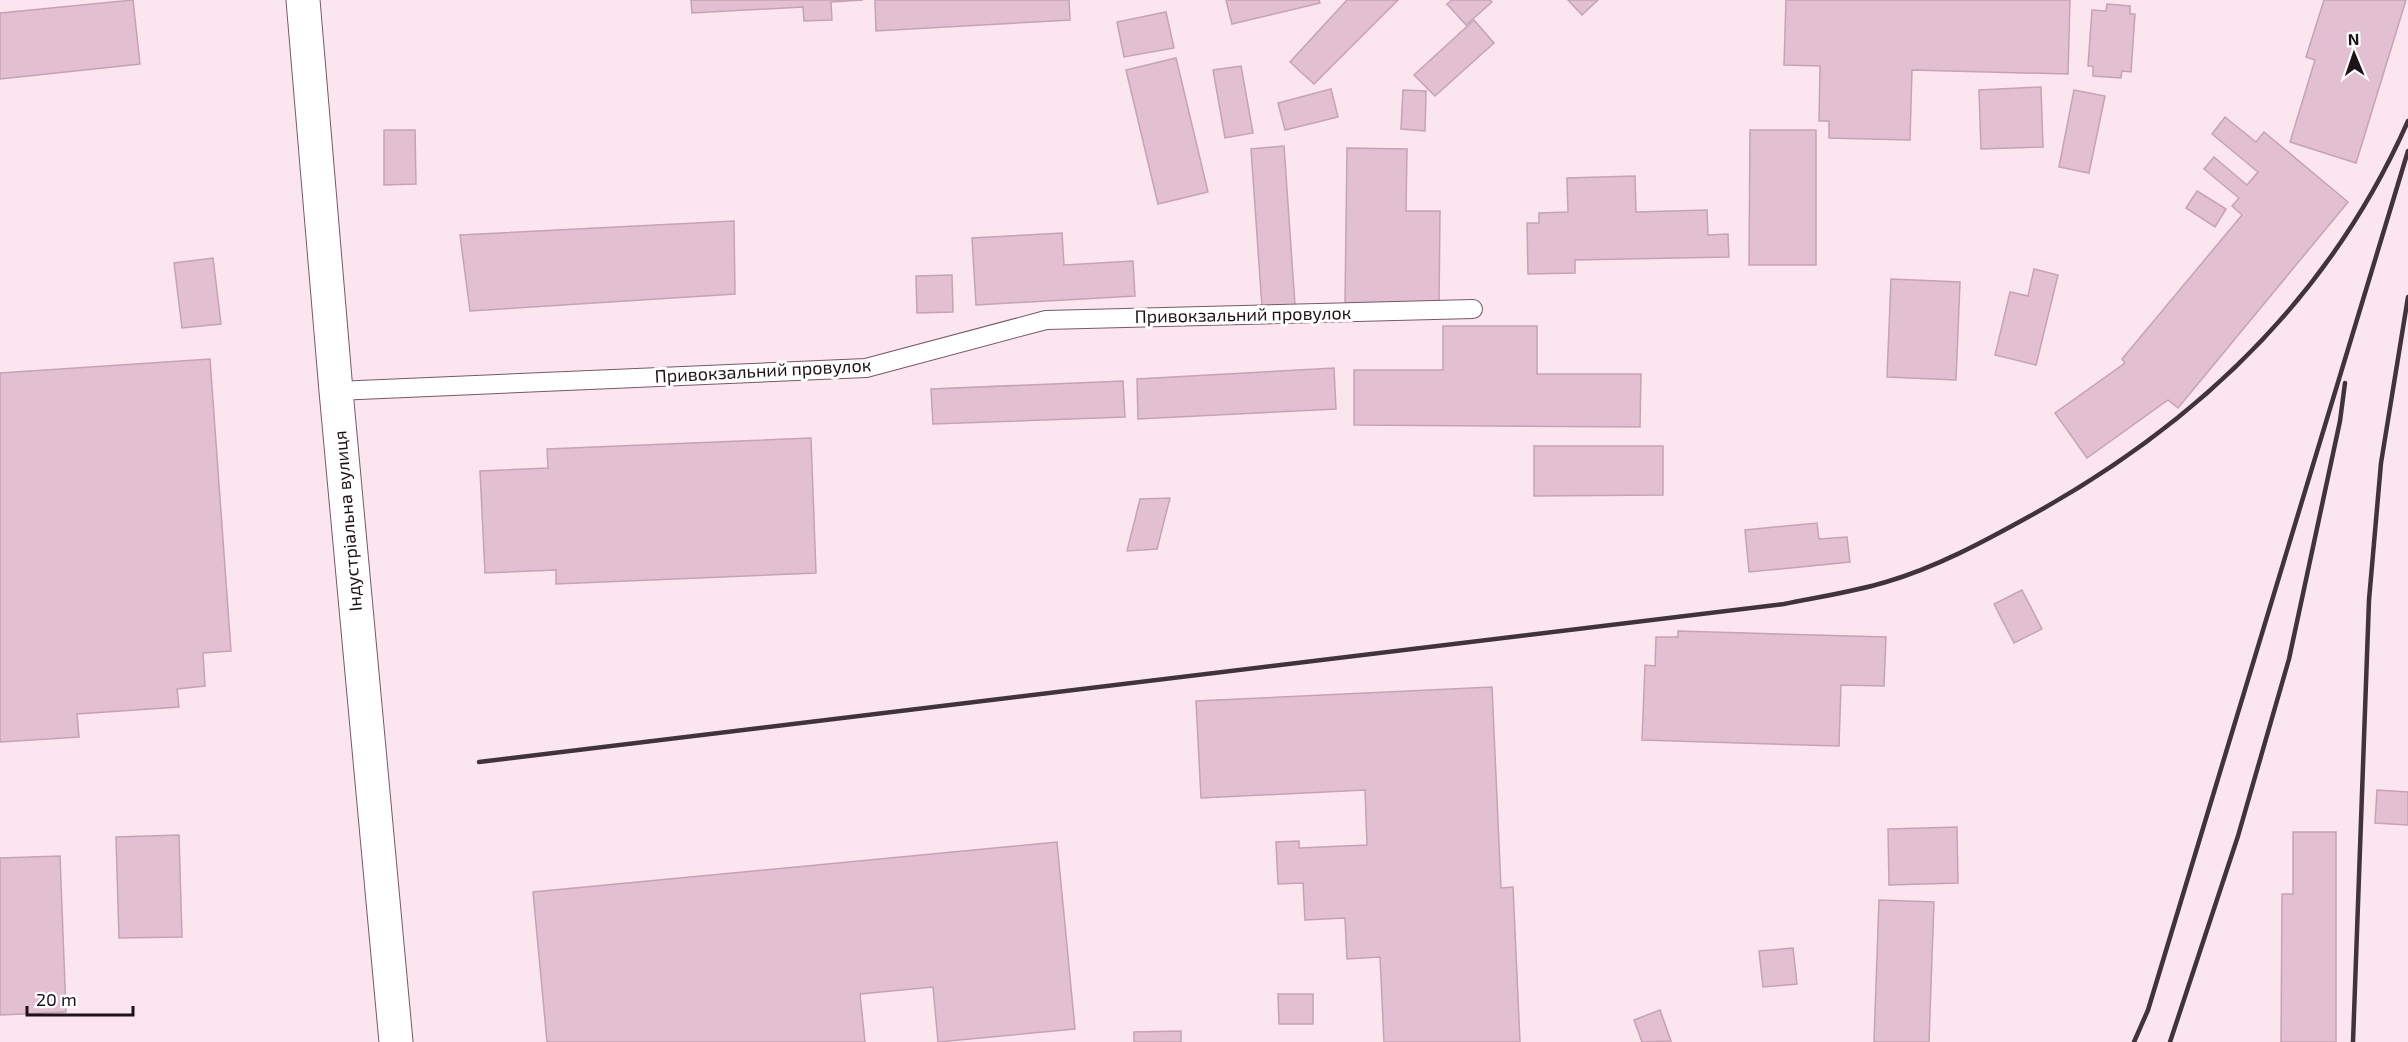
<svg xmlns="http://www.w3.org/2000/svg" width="2408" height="1042" font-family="'Exo 2',sans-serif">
<rect width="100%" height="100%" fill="#fbe5ef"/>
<g fill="#e3c0d1" stroke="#c5a3b4" stroke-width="1.5">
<path d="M133,0L140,64L0,79V13Z"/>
<path d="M691,0H863L831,2L832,20L804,21L803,7L692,13Z"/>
<path d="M875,0H1069L1070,20L876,31Z"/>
<path d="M1226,0H1319L1320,3L1232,24Z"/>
<path d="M1347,0H1398L1314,84L1290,62Z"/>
<path d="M1452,0H1490L1492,2L1466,25L1447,4Z"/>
<path d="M1568,0H1598L1582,15Z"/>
<path d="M1786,0H2070L2068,74L1912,70L1910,140L1829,138V121H1819L1820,66L1784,65Z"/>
<path d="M2324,0H2406L2356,163L2290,142L2315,60L2306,57Z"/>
<path d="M2107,4L2130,6V14H2135L2131,72L2122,71L2121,78L2093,76V66H2088L2092,10L2106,11Z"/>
<path d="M1166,12L1174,48L1124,57L1117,22Z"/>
<path d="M1474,20L1494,43L1435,96L1414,75Z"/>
<path d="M1176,58L1208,192L1158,204L1126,70Z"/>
<path d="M1241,66L1253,133L1225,138L1213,70Z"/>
<path d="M2041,87L2043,147L1981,149L1979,90Z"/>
<path d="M1331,89L1338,117L1285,130L1278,103Z"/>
<path d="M1403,90L1426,91L1425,131L1401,129Z"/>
<path d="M2074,90L2105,96L2089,173L2059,167Z"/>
<path d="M2225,117L2256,142L2264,132L2348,202L2178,408L2168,400L2087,458L2055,413L2125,363L2122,359L2242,215L2232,206L2239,198L2204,169L2214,157L2247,185L2258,172L2212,134Z"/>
<path d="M384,130H415L416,184L384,185Z"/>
<path d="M1750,130H1816V265H1749Z"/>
<path d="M1284,146L1295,305L1262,307L1251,149Z"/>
<path d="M1347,148L1407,149L1406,211H1440L1439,304L1345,303Z"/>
<path d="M1635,176L1636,212L1707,210L1708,235L1728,234L1729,257L1575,260V273L1528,274L1527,223H1539V213L1568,212L1567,178Z"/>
<path d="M2197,191L2226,209L2215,227L2186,208Z"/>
<path d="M734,221L735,294L470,311L460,235Z"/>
<path d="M1062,233L1064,265L1133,261L1135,296L976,305L972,238Z"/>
<path d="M213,258L221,324L182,328L174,263Z"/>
<path d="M2034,269L2058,275L2036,365L1995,355L2010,292L2028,296Z"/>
<path d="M952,275L953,312L917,313L916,276Z"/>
<path d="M1891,279L1960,282L1956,380L1887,377Z"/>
<path d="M1443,326H1537V374H1641L1640,427L1354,425V370H1443Z"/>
<path d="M210,359L231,651L203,653L205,686L177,689L179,707L77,714L79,737L0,742V373Z"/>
<path d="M1334,368L1336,409L1138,419L1137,379Z"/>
<path d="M1123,381L1125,417L933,424L931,389Z"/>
<path d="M811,438L816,573L556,584V570L485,573L480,471L548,468L547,449Z"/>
<path d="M1534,446H1663V495L1534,496Z"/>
<path d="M1170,498L1157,549L1127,551L1140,499Z"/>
<path d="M1817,523L1819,539L1847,537L1850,562L1749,572L1745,530Z"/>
<path d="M2022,590L2042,629L2014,643L1994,604Z"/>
<path d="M1678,631L1886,637L1884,686L1841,685L1839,746L1642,740L1645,665L1655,666L1656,637H1678Z"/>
<path d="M1492,687L1501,888L1513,887L1520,1042H1384L1380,957L1347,959L1345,918L1305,920L1303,883L1278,884L1276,842L1299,841V848L1367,845L1365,790L1201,798L1196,701Z"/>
<path d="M2377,790L2408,792V825L2375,823Z"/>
<path d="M1957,827L1958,883L1889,885L1888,829Z"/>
<path d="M2293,832H2336V1042H2281L2282,894H2293Z"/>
<path d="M179,835L182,937L119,938L116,837Z"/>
<path d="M1057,842L1075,1029L938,1042L933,987L860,994L865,1042H547L533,892Z"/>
<path d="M60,856L66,1012L0,1015V858Z"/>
<path d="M1879,900L1934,902L1929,1042H1874Z"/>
<path d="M1793,948L1797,984L1763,987L1759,951Z"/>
<path d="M1278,994H1313V1024H1279Z"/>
<path d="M1660,1010L1671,1041L1642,1042L1634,1020Z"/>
<path d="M1181,1031V1042H1134V1032Z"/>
</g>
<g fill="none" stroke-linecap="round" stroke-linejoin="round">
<g stroke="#775968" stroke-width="20">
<path id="service" d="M336,391L866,368L1046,320L1473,309"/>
</g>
<g stroke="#775968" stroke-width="35">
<path id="minor" d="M303,0L336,391L396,1042"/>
</g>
<use href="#service" stroke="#fff" stroke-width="18"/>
<use href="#minor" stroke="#fff" stroke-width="33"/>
<g stroke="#403339" stroke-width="4.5">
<path d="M479,762L1784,604C1818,597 1853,592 1886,582C1937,567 1983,542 2030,516C2197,424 2330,298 2408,121"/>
<path d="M2134,1042L2148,1010L2408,151"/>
<path d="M2170,1042L2238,836L2289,659L2340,421L2345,383"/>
<path d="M2353,1042L2369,600L2381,463L2408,297"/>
</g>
</g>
<g text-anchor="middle" stroke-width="6" stroke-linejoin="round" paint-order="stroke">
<g font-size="18" fill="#1e1218" stroke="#fff">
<text transform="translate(1243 315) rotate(-1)" y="6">Привокзальний провулок</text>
<text transform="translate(763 371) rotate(-3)" y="6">Привокзальний провулок</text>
<text transform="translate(348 521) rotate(-95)" y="6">Індустріальна вулиця</text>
</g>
</g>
<g transform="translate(2354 54) rotate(358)" stroke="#ffffff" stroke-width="4.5" paint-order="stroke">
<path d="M0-4.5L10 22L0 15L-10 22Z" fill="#1e1218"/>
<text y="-9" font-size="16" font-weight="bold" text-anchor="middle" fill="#1e1218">N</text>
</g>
<path d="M27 1006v9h106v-9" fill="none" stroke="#1e1218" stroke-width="3"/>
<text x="36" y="1006" font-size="18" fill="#1e1218" stroke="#ffffff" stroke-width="4.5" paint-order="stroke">20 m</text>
</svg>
